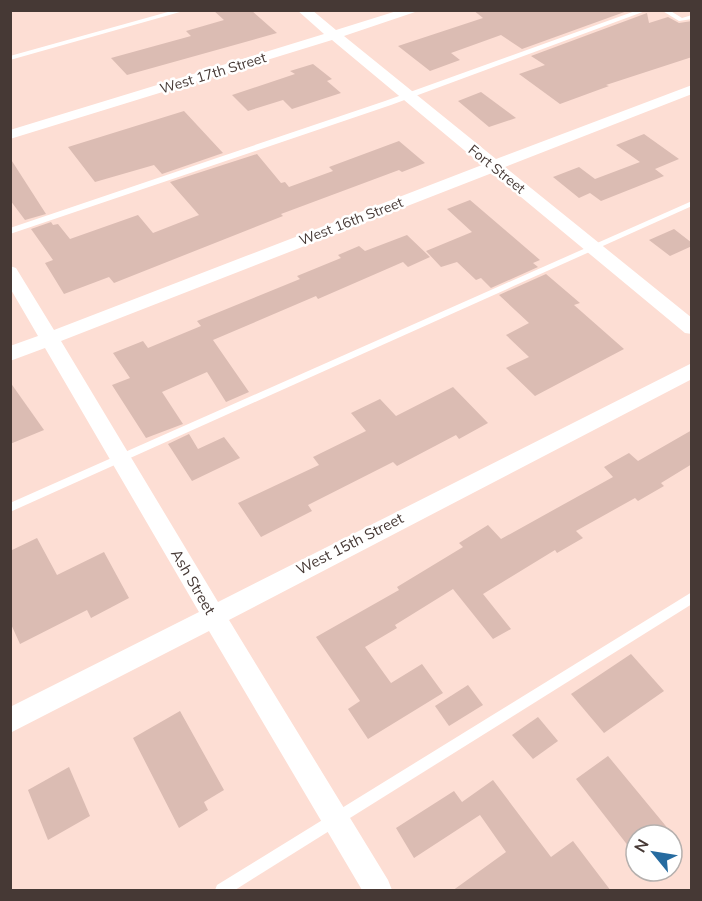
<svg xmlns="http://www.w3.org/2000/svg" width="702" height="901" font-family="Mulish,sans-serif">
<rect width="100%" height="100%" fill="#fdded4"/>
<g fill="#dbbcb3">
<path d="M213,10H251L277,33L127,75L111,58L191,36L186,31L224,20Z"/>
<path d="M473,10H630L522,49L501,35L451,53L460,60L430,71L398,46L483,18Z"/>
<path d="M647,13L649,23L668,17L679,23L692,21V57L606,85L609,86L560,104L519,74L545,65L531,56Z"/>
<path d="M313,64L332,79L327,81L341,93L292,109L283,100L248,111L232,95L295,74L290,71Z"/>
<path d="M481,92L516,118L489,127L458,101Z"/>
<path d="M184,111L223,153L162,174L154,165L95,182L68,147Z"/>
<path d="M644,134L679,159L655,169L664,176L601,201L590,193L579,198L553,177L579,167L595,179L640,162L616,145Z"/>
<path d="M399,141L425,163L402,172L399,170L281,214L283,216L114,283L109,277L64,294L45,263L53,260L31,229L51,222L53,225L58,224L70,239L138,215L153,233L199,215L170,182L257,154L281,183L285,182L289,187L333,171L329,167Z"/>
<path d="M10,158L46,214L25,220L10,200Z"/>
<path d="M470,200L540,260L533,263L538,267L491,288L481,278L476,280L457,262L441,267L426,251L472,232L447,209Z"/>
<path d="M674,229L692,243V246L670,256L649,240Z"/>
<path d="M407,235L430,257L408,267L403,262L318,299L316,296L213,340L249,392L226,402L207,372L162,392L183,424L146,438L112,385L130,378L113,353L143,341L148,348L201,326L197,321L300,279L297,276L341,258L338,255L359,246L365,251Z"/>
<path d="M546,274L580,303L574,305L624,349L535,396L506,368L529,357L506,335L529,323L499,295Z"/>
<path d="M10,382L44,430L10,444Z"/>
<path d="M453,387L488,423L459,439L456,435L397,466L393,462L308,505L312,511L261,537L238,503L319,465L313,457L366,431L351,413L380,399L396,416Z"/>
<path d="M692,430V464L661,483L664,486L638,501L635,498L576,531L583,538L557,553L555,550L483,594L511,629L493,639L453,589L395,625L397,628L365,647L391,683L422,664L443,693L368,739L348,709L360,701L316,637L399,590L397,587L463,547L459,543L488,525L501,539L613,477L604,467L629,453L638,461Z"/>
<path d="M189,434L198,449L224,437L240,458L192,481L168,444Z"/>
<path d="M37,538L57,575L104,552L129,598L91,618L87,610L20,644L10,622V551Z"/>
<path d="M631,654L664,691L604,733L571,694Z"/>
<path d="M468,685L483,705L449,726L435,706Z"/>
<path d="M180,711L224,790L204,802L208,810L179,828L133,738Z"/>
<path d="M538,717L558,741L533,759L512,735Z"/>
<path d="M608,756L679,842L672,847V835H636V856L576,779Z"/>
<path d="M69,767L90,816L48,840L28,790Z"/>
<path d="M493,780L551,857L573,841L611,891H452L506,852L480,815L414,858L396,828L454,791L462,802Z"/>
</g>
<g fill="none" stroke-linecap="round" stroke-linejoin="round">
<g fill="#fff" fill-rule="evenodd">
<path d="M175,10H187L10,60V56Z"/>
<path d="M638,10H648L391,105L10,234V228L385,101Z"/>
<path d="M661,10H669L682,18L692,15V19L679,21Z"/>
<path d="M692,201V206L10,512V503Z"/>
<path d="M692,592V604L235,890H215L217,885Z"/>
</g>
<path fill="#fff" fill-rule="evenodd" d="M297,10H312L336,30L400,10H421L344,36L496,159L692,85V94L505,167L692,318V334L685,333L492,173L61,341L218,602L692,363V379L229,620L388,880L392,890H362L209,631L10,733V707L199,612L45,348L10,361V346L38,336L10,288V266L16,268L54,330L482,165L332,40L10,139V130L324,34Z"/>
</g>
<g text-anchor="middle" stroke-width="5" stroke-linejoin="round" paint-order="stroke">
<g font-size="14" fill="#463935" stroke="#fff">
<text transform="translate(213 73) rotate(-17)" y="5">West 17th Street</text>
<text transform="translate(497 169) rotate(39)" y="5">Fort Street</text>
<text transform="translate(351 221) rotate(-21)" y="5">West 16th Street</text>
</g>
<g font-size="15" fill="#463935" stroke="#fff">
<text transform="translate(350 544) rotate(-27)" y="5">West 15th Street</text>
<text transform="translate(193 582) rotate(60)" y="5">Ash Street</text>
</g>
</g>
<rect width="702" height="901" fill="none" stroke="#463935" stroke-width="24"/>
<g transform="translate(654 853) rotate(300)"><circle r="28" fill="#ffffff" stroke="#b5b0ae" stroke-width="1.5"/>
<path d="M0-4.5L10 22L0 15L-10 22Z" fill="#266ba0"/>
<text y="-9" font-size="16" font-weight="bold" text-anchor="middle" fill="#463935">N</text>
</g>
</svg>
